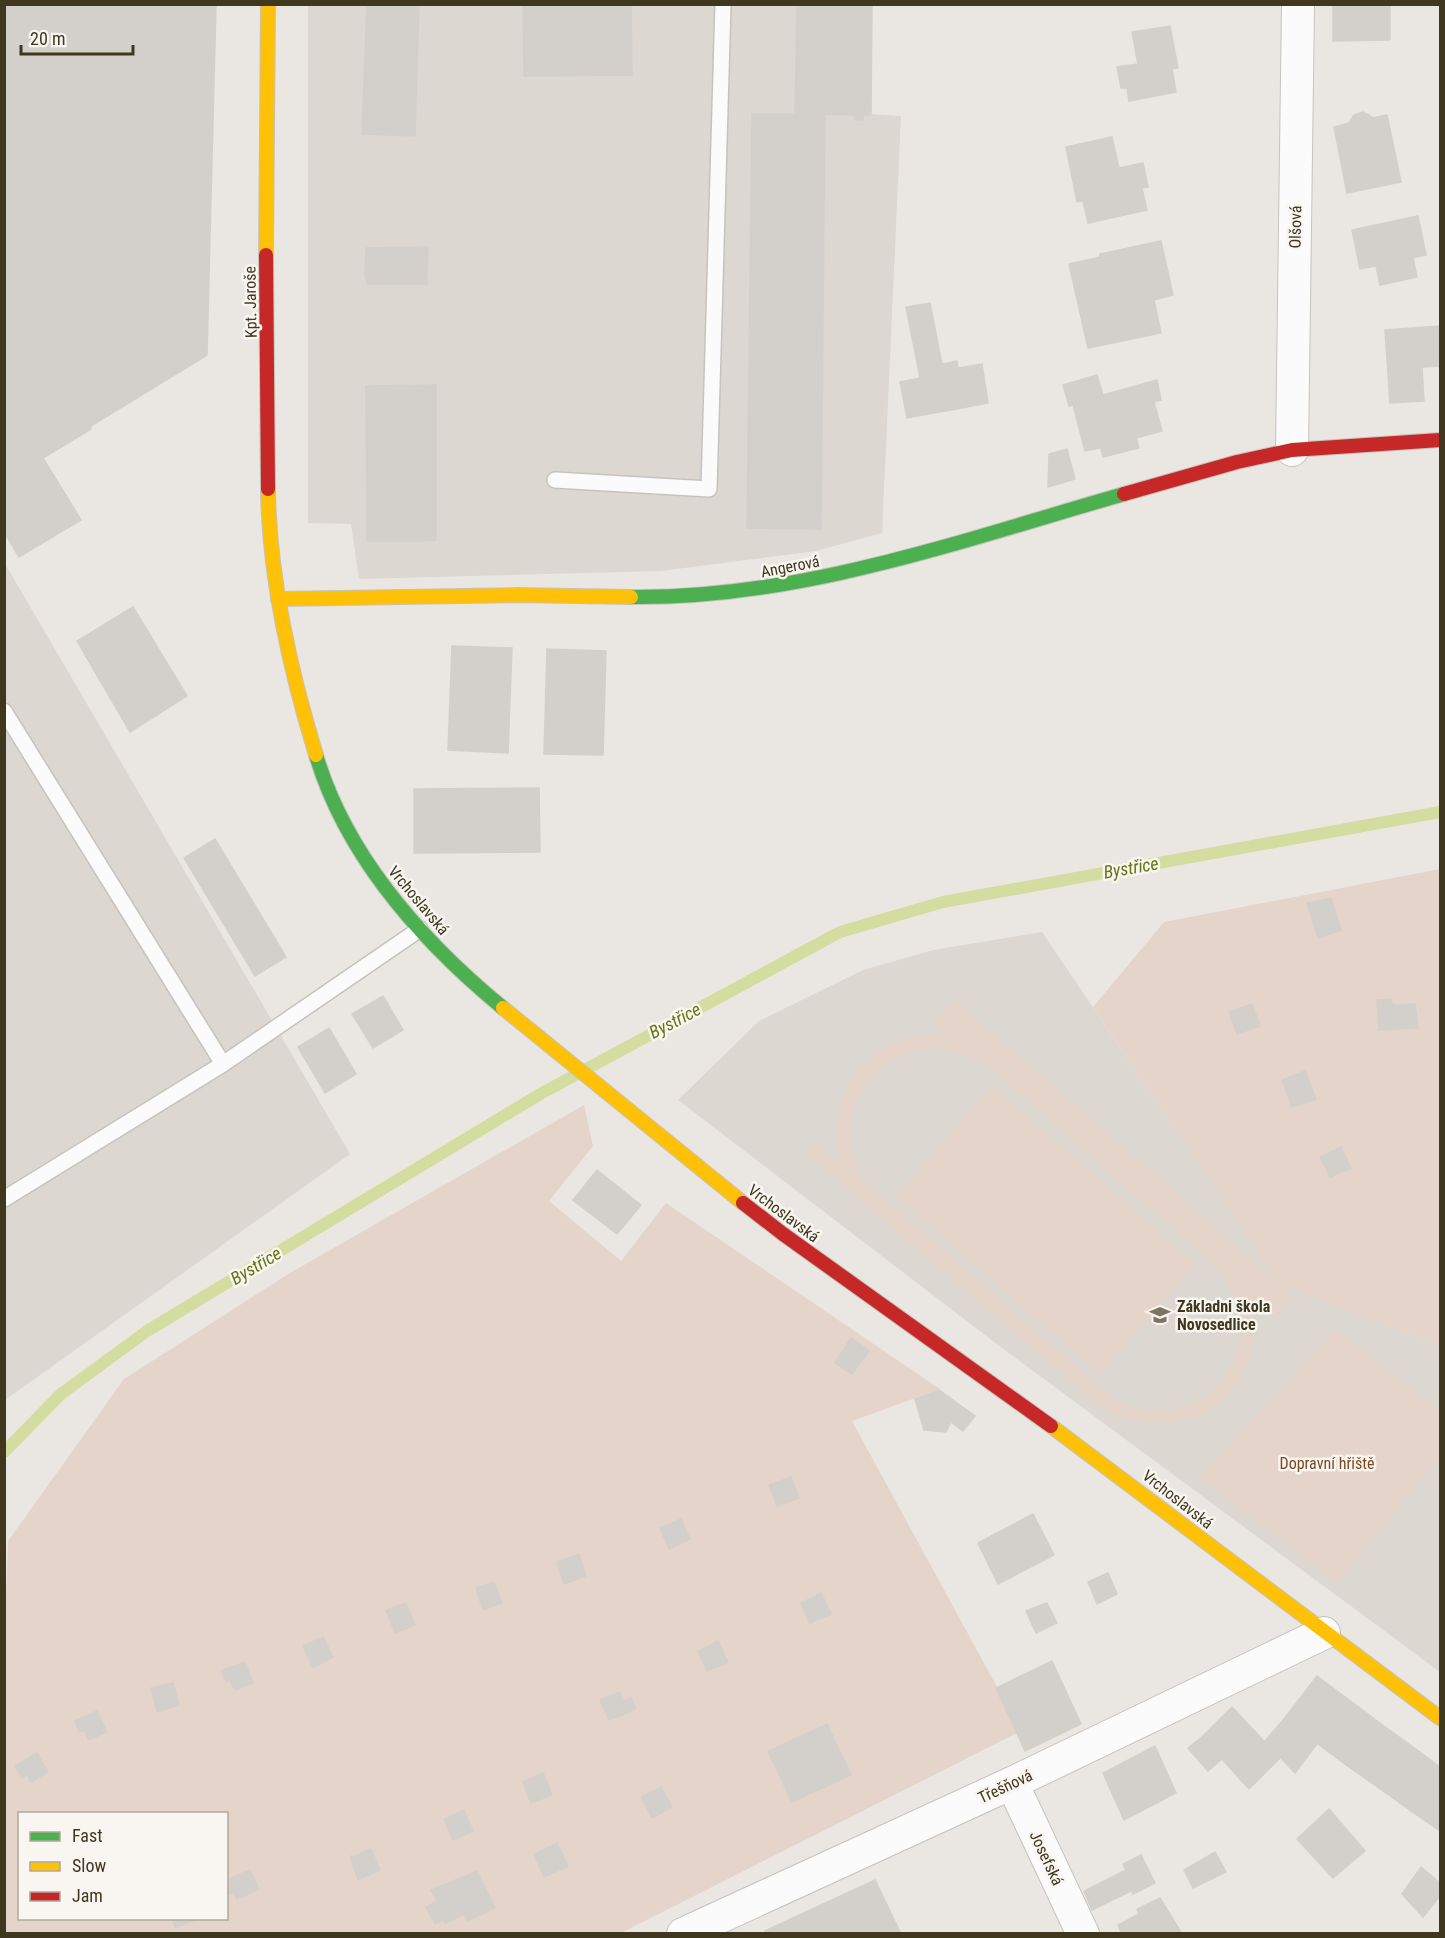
<svg xmlns="http://www.w3.org/2000/svg" width="1445" height="1938" font-family="'Roboto Condensed',sans-serif">
<rect width="100%" height="100%" fill="#eae7e3"/>
<g fill="#dcd7d0">
<path d="M308,5H872L871,114L901,116L882,533L816,551L661,571L359,579L351,524L308,523Z"/>
<path d="M4,562L350,1154L5,1400H4Z"/>
<path d="M1042,932L1280,1284L1440,1346V1672L1002,1348L678,1100L759,1021L863,970L933,950Z"/>
</g>
<g fill="#e5d4ca" fill-rule="evenodd">
<path d="M1440,869V1346L1283,1286L1293,1296L1277,1316L1252,1297C1271,1393 1184,1456 1099,1406L807,1154L816,1143L839,1161C824,1091 873,1027 947,1035L934,1022L954,1000L1277,1281L1093,1007L1164,922ZM938,1048L967,1055L993,1070L1221,1271C1276,1350 1202,1441 1114,1400L865,1181C828,1119 866,1050 938,1048Z"/>
<path d="M992,1086L1196,1264L1100,1374L896,1196Z"/>
<path d="M584,1105L593,1146L549,1201L621,1261L666,1203L940,1389L852,1421L1021,1731L621,1933L5,1934L4,1649L8,1541L124,1379L290,1273ZM20,1814H226V1918H20Z"/>
<path d="M1336,1330L1440,1411V1455L1337,1582L1199,1478Z"/>
</g>
<g fill="none" stroke-linecap="round" stroke-linejoin="round">
<path stroke="#d2dd9f" stroke-width="12" d="M4,1452L61,1394L147,1331L542,1093L840,932L943,902L1440,812"/>
</g>
<g fill="#d3d0cb" stroke="#d3d0cc" stroke-width="1.5">
<path d="M4,4H216L207,355L91,426V429L43,458L81,520L19,557L4,532Z"/>
<path d="M367,4H419L415,136L362,134Z"/>
<path d="M523,4H631L632,75L524,76Z"/>
<path d="M797,4H872L871,115H863V120H855L854,115L795,114Z"/>
<path d="M1333,4H1390V40L1333,41Z"/>
<path d="M1170,26L1178,68L1172,69L1176,92L1129,101L1127,88H1121L1117,67L1138,64L1132,32Z"/>
<path d="M1363,112L1373,118L1387,115L1401,182L1347,193L1334,127L1349,123L1354,115Z"/>
<path d="M752,114H825L821,529L747,528Z"/>
<path d="M1112,137L1119,168L1143,163L1148,187L1142,188L1147,210L1088,223L1083,201L1077,202L1066,147Z"/>
<path d="M1418,216L1426,255L1413,258L1417,277L1380,285L1376,266L1360,269L1352,230Z"/>
<path d="M1161,241L1173,295L1154,300L1161,333L1088,348L1069,264L1100,257V254Z"/>
<path d="M428,247L427,273L365,274L366,248Z"/>
<path d="M427,273V284H367L365,274Z"/>
<path d="M930,303L951,410L907,418L900,382L920,378L906,307Z"/>
<path d="M1440,326V366L1422,367L1424,401L1390,403L1385,330Z"/>
<path d="M957,361L958,368L982,364L988,403L951,410L942,364Z"/>
<path d="M1097,375L1103,395L1157,380L1161,400L1154,402L1162,431L1136,438L1139,448L1103,457L1101,448L1085,451L1073,405L1069,406L1063,385Z"/>
<path d="M436,385V540L423,541V398L366,400V386Z"/>
<path d="M423,398V541H367L366,400Z"/>
<path d="M1067,449L1075,479L1048,487L1049,454Z"/>
<path d="M133,607L187,696L130,732L77,641Z"/>
<path d="M452,646L512,648L508,753L448,750Z"/>
<path d="M547,649L606,651L603,755L544,754Z"/>
<path d="M539,788L540,852L414,853V789Z"/>
<path d="M215,839L286,957L255,976L184,858Z"/>
<path d="M1331,898L1341,930L1318,938L1307,903Z"/>
<path d="M383,996L403,1030L373,1048L352,1014Z"/>
<path d="M1391,999L1392,1004L1395,1005L1415,1004L1418,1028L1379,1030L1377,1000Z"/>
<path d="M1252,1004L1260,1026L1237,1034L1229,1012Z"/>
<path d="M329,1028L356,1074L325,1093L298,1047Z"/>
<path d="M1305,1071L1316,1099L1292,1107L1282,1080Z"/>
<path d="M1341,1147L1351,1168L1330,1177L1320,1157Z"/>
<path d="M597,1170L641,1205L617,1234L573,1200Z"/>
<path d="M851,1338L869,1351L852,1374L835,1363Z"/>
<path d="M939,1390L975,1416L963,1431L951,1422L946,1432L924,1430L915,1399Z"/>
<path d="M791,1477L799,1498L777,1506L769,1485Z"/>
<path d="M1033,1514L1054,1555L998,1584L978,1543Z"/>
<path d="M681,1519L690,1539L669,1549L660,1528Z"/>
<path d="M579,1554L586,1576L564,1584L557,1562Z"/>
<path d="M1108,1573L1117,1594L1097,1604L1088,1582Z"/>
<path d="M494,1582L502,1603L483,1610L476,1588Z"/>
<path d="M821,1593L831,1614L810,1623L801,1603Z"/>
<path d="M406,1603L415,1625L395,1633L386,1610Z"/>
<path d="M1047,1603L1057,1623L1036,1633L1026,1611Z"/>
<path d="M323,1637L333,1657L313,1668L303,1646Z"/>
<path d="M718,1641L728,1662L707,1671L698,1651Z"/>
<path d="M1052,1661L1081,1724L1025,1751L996,1688Z"/>
<path d="M245,1662L253,1683L235,1690L230,1680L226,1682L221,1671Z"/>
<path d="M1317,1676L1377,1721L1345,1764L1284,1719Z"/>
<path d="M173,1683L179,1705L157,1712L151,1688Z"/>
<path d="M620,1692L629,1712L609,1720L600,1700Z"/>
<path d="M631,1698L636,1708L629,1712L623,1701Z"/>
<path d="M1232,1707L1280,1758L1249,1789L1202,1737Z"/>
<path d="M97,1711L107,1732L89,1740L84,1730L79,1732L75,1721Z"/>
<path d="M1284,1719L1317,1744L1295,1773L1265,1741Z"/>
<path d="M1377,1721L1432,1761L1400,1803L1345,1764Z"/>
<path d="M827,1724L851,1775L792,1802L768,1751Z"/>
<path d="M1202,1737L1222,1759L1208,1771L1188,1748Z"/>
<path d="M1155,1746L1176,1793L1124,1820L1103,1773Z"/>
<path d="M37,1753L48,1772L31,1782L27,1775L22,1778L15,1766Z"/>
<path d="M1432,1761L1440,1767V1831L1400,1803Z"/>
<path d="M543,1773L552,1795L531,1803L523,1782Z"/>
<path d="M661,1787L672,1807L652,1818L641,1797Z"/>
<path d="M1329,1809L1365,1851L1333,1878L1297,1839Z"/>
<path d="M464,1810L473,1831L453,1840L444,1819Z"/>
<path d="M557,1843L568,1866L544,1877L534,1854Z"/>
<path d="M371,1849L380,1870L358,1880L350,1856L354,1857Z"/>
<path d="M1215,1852L1226,1872L1193,1888L1184,1870Z"/>
<path d="M1141,1855L1155,1883L1133,1894L1124,1877L1128,1875L1123,1864Z"/>
<path d="M1421,1867L1440,1883V1896L1423,1917L1402,1894Z"/>
<path d="M250,1870L259,1889L237,1899L233,1893L228,1895L226,1880Z"/>
<path d="M1126,1870L1128,1875L1124,1877L1131,1891L1092,1910L1084,1891Z"/>
<path d="M477,1871L495,1908L467,1921L464,1914L445,1924L444,1920L435,1924L426,1907L437,1901L431,1890Z"/>
<path d="M875,1880L901,1934H837L823,1904Z"/>
<path d="M1160,1898L1182,1934H1122L1118,1925L1139,1914L1137,1909Z"/>
<path d="M823,1904L837,1934H766L765,1931Z"/>
<path d="M173,1918H197V1919L175,1928Z"/>
</g>
<g fill="none" stroke-linecap="round" stroke-linejoin="round">
<g stroke="#c6c3bf" stroke-width="18">
<g id="lane">
<path d="M555,480L709,489L723,4"/>
<path d="M4,711L223,1064L420,929"/>
<path d="M4,1199L223,1064"/>
</g>
</g>
<g stroke="#c6c3bf" stroke-width="34">
<g id="street">
<path d="M1292,450L1298,4"/>
<path d="M1012,1783L1083,1934"/>
<path d="M683,1934L1012,1783L1324,1633"/>
</g>
</g>
<g stroke="#c6c3bd" stroke-width="16">
<g id="fast">
<path d="M631,597C801,599 963,540 1124,494"/>
<path d="M316,755C346,856 423,942 503,1008"/>
</g>
</g>
<g stroke="#c6c3bd" stroke-width="16">
<g id="slow">
<path d="M266,255L268,4"/>
<path d="M268,489C269,578 290,670 316,755"/>
<path d="M278,599L518,595L631,597"/>
<path d="M503,1008L743,1203"/>
<path d="M1051,1426L1440,1718"/>
</g>
</g>
<g stroke="#c6c3bd" stroke-width="16">
<g id="jam">
<path d="M266,255L268,489"/>
<path d="M1124,494L1237,462L1292,450L1440,440"/>
<path d="M743,1203L783,1234L1051,1426"/>
</g>
</g>
<use href="#lane" stroke="#fcfbfb" stroke-width="15"/>
<use href="#street" stroke="#fcfbfb" stroke-width="32"/>
<use href="#fast" stroke="#4caf50" stroke-width="14"/>
<use href="#slow" stroke="#ffc107" stroke-width="14"/>
<use href="#jam" stroke="#c62828" stroke-width="14"/>
</g>
<defs>
<g id="school-bare" transform="scale(1.62)"><path d="M0-5L7-2L0 1L-7-2ZM-4 1L0 2.5L4 1V4Q0 6-4 4Z" fill="#7b7564" stroke="#f9f5f1" stroke-width="2.5" paint-order="stroke"/></g>
</defs>
<g fill-rule="evenodd">
<use href="#school-bare" x="1160" y="1315"/>
</g>
<g text-anchor="middle" stroke-width="5" stroke-linejoin="round" paint-order="stroke">
<g font-size="16" fill="#3f381f" stroke="#f9f5f1">
<text transform="translate(1295 227) rotate(-89)" y="6">Olšová</text>
<text transform="translate(250 302) rotate(-91)" y="6">Kpt. Jaroše</text>
<text transform="translate(790 566) rotate(-11)" y="6">Angerová</text>
<text transform="translate(419 900) rotate(50)" y="6">Vrchoslavská</text>
<text transform="translate(784 1213) rotate(37)" y="6">Vrchoslavská</text>
<text transform="translate(1178 1499) rotate(38)" y="6">Vrchoslavská</text>
<text transform="translate(1005 1786) rotate(-25)" y="6">Třešňová</text>
<text transform="translate(1047 1858) rotate(65)" y="6">Josefská</text>
</g>
<g font-size="16" font-weight="bold" fill="#3f381f" stroke="#f9f5f1" text-anchor="start">
<text x="1177" y="1312">Základni škola<tspan x="1177" dy="18">Novosedlice</tspan></text>
</g>
<g font-size="16" fill="#7b4a24" stroke="#f9f5f1">
<text x="1327" y="1469">Dopravní hřiště</text>
</g>
<g font-size="18" font-style="italic" fill="#617712" stroke="#f9f5f1">
<text transform="translate(1131 868) rotate(-10)" y="6">Bystřice</text>
<text transform="translate(675 1021) rotate(-28)" y="6">Bystřice</text>
<text transform="translate(256 1266) rotate(-31)" y="6">Bystřice</text>
</g>
</g>
<rect width="1445" height="1938" fill="none" stroke="#3f381f" stroke-width="12"/>
<rect x="18" y="1812" width="210" height="108" fill="#f9f5f1" stroke="#afa99d" stroke-width="1.5"/>
<rect x="30" y="1832" width="30" height="9" fill="#4caf50" stroke="#afa99d" stroke-width="1.5"/>
<text x="72" y="1842" font-size="18" fill="#3f381f">Fast</text>
<rect x="30" y="1862" width="30" height="9" fill="#ffc107" stroke="#afa99d" stroke-width="1.5"/>
<text x="72" y="1872" font-size="18" fill="#3f381f">Slow</text>
<rect x="30" y="1892" width="30" height="9" fill="#c62828" stroke="#afa99d" stroke-width="1.5"/>
<text x="72" y="1902" font-size="18" fill="#3f381f">Jam</text>
<path d="M21 45v9h112v-9" fill="none" stroke="#3f381f" stroke-width="3"/>
<text x="30" y="45" font-size="18" fill="#3f381f" stroke="#f9f5f1" stroke-width="4.5" paint-order="stroke">20 m</text>
</svg>
